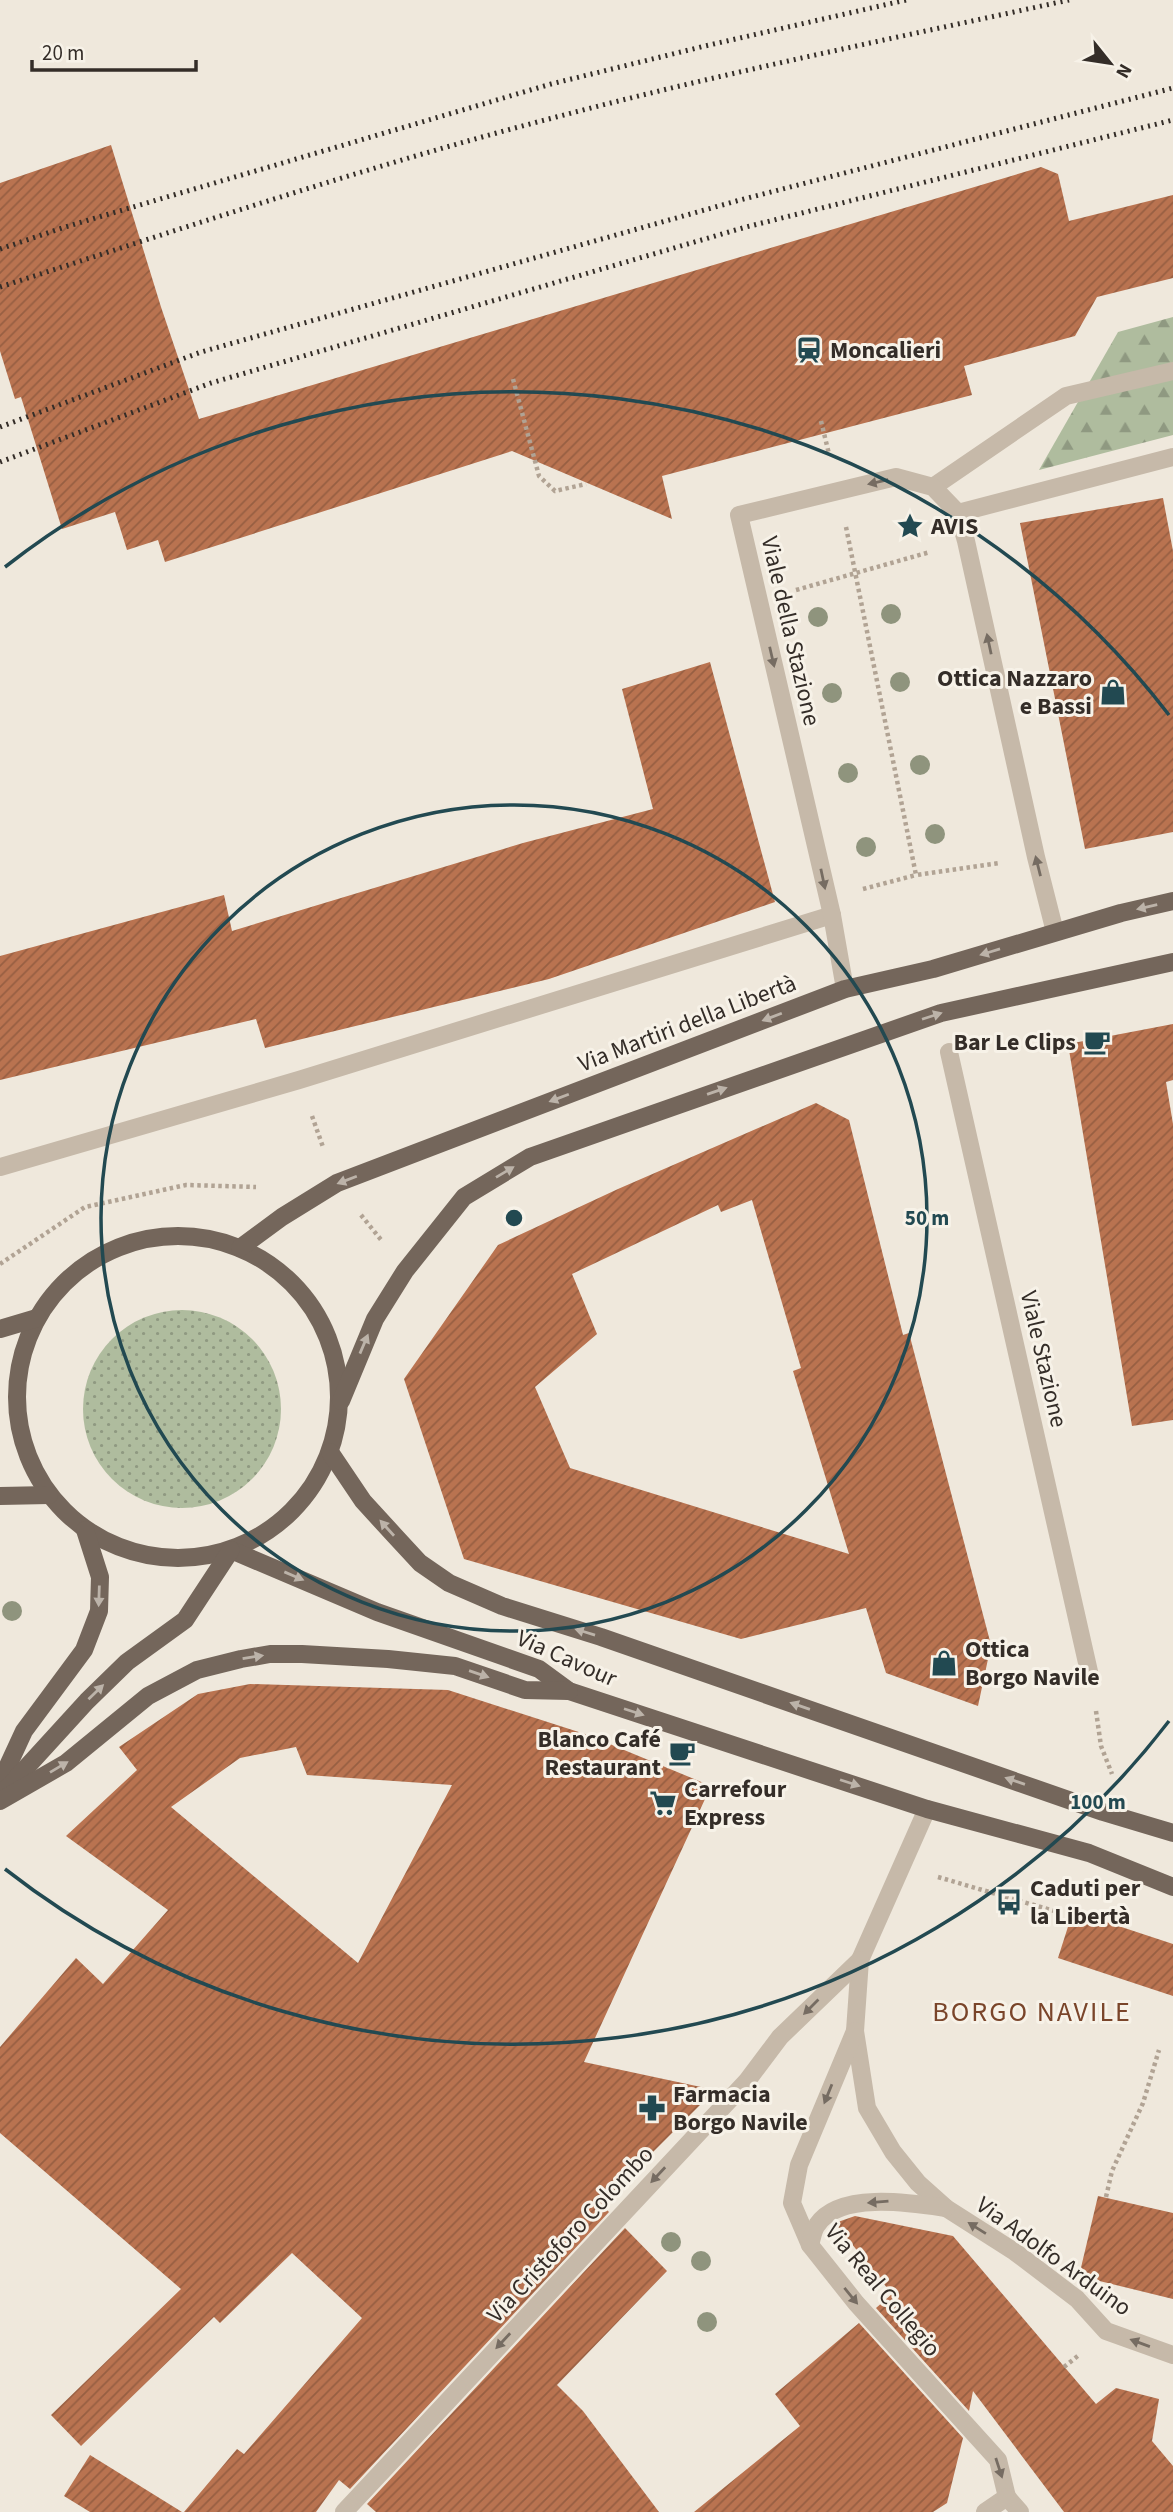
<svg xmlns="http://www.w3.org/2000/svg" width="1173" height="2512" font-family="'Source Sans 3',sans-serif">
<defs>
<pattern id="grass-dots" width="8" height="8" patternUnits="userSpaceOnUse" patternTransform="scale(1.75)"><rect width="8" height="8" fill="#afbc9e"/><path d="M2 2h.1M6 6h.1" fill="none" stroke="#8f9981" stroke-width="1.8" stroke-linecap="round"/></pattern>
<pattern id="forest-firs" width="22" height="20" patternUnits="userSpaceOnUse" patternTransform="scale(1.75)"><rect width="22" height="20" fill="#afbc9e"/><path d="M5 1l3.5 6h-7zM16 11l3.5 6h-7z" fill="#8f9981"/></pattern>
<pattern id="building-hatch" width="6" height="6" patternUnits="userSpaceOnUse" patternTransform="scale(1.75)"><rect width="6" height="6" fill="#b97350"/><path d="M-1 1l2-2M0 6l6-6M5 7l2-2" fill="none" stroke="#975f42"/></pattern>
</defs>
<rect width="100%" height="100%" fill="#efe8dc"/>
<circle fill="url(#grass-dots)" cx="182" cy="1409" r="99"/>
<path fill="url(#forest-firs)" d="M1173,317V435L1039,470L1118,332Z"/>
<g fill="url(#building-hatch)" fill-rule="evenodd">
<path d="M111,145L161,307L199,419L1041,167L1058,174L1069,221L1173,195V278L1097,297L1075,336L964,366L972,395L662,476L672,519L512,451L165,562L158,540L127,550L115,512L62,529L21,397L15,399L0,351V183Z"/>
<path d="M1163,498L1173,551V832L1085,849L1020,523Z"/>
<path d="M710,662L775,902L549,979L265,1048L256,1019L0,1080V956L224,895L232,931L523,843L653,809L622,689Z"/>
<path d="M1173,1024V1080L1166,1082L1173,1124V1420L1132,1426L1068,1044Z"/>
<path d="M816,1103L849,1120L903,1335L909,1333L991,1645L978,1706L886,1673L866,1608L741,1639L464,1559L404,1379L498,1245L618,1189ZM752,1200L801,1368L793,1371L849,1554L570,1468L535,1387L597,1334L572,1274L718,1205L721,1212Z"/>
<path d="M250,1684L448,1690L588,1735L711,1786L584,2062L715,2090L601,2204L609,2212L350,2489L339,2480L316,2512H184L237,2449L244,2454L362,2318L292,2253L220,2323L214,2317L81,2446L51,2415L181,2289L0,2133V2047L76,1958L103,1984L168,1910L66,1836L137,1770L119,1747L198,1694ZM296,1747L307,1775L452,1785L358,1963L171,1807L240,1758Z"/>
<path d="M1073,1911L1173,1944V1996L1058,1958Z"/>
<path d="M1098,2196L1173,2213V2299L1079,2276Z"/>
<path d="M855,2216L953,2236L1096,2404L1116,2388L1159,2399L1152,2441L1173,2466V2512H1064L973,2391L969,2411L876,2308L892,2294L835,2223Z"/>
<path d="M625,2228L667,2271L557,2385L583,2411L659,2512H376L367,2504Z"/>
<path d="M859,2323L963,2438L947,2503L933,2512H694L800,2426L775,2394Z"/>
<path d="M90,2455L182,2512H90L64,2496Z"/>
</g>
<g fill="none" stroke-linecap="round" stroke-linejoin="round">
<g stroke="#b1a394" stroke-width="4.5" stroke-dasharray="3.5 3.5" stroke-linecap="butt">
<path d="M513,379L539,476L555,491L586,484"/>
<path d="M821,421L829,454"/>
<path d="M846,527L916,875L1000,863"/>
<path d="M796,590L930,552"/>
<path d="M863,889L916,875"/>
<path d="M312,1116L323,1147"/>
<path d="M361,1215L382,1241"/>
<path d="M0,1264L85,1207L186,1185L256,1187"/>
<path d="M1096,1711L1101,1746L1112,1774"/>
<path d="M938,1877L1061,1913"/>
<path d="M1106,2197L1112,2171L1143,2103L1159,2050"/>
<path d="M1064,2367L1079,2355"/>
</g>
<g stroke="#c6b9a9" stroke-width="18">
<path d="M933,487L1066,396L1173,371"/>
<path d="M0,1167L299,1080L832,915"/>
</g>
<g stroke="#c6b9a9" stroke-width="18">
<path d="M958,513L1173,457"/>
<path d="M845,989L832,915L739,515L896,477L933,487L958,513L966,541L1036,857L1055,932"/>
<path d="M949,1052L1090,1676"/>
<path d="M927,1809L860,1960L855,2031L867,2108L893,2152L918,2183L946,2208L1015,2252L1077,2299L1106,2331L1173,2355"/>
<path d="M855,2031L799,2165L792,2203L810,2245L856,2303L998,2460L1007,2497L985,2512"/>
<path d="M810,2245C812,2239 813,2230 817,2225C839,2191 912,2203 946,2208"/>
<path d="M1007,2497L1020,2512"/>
<path d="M344,2512L747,2081L780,2037L860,1960"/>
</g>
<g stroke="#74665b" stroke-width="18">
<circle cx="178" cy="1397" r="161"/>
<path d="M240,1248L282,1217L337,1183L845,989L933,969L1121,913L1173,901"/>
<path d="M0,1329L37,1318"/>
<path d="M341,1401L375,1319L405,1271L464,1197L530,1157L941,1013L1173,962"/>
<path d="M330,1452L363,1501L395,1536L420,1563L449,1583L502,1606L601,1637L1103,1812L1173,1833"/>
<path d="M0,1496L49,1495"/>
<path d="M231,1550L377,1612L539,1669L569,1691L927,1809L1089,1853L1173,1887"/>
<path d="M0,1783L24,1731L84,1650L99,1611L100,1577L85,1530"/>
<path d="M3,1793L87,1701L127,1662L185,1620L231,1550"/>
<path d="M0,1801L66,1763L148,1696L197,1670L241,1659L270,1654H302L388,1659L455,1666L525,1690L569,1691"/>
</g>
<g stroke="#342d28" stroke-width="5" stroke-dasharray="2 5" stroke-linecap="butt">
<path d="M0,249L65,227L551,84L705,46L906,0"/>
<path d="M0,287C187,227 374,164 564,115C731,71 900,37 1069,0"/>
<path d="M0,427L201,352L740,200L1173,88"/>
<path d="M0,462L211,383L746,227L1173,120"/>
</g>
</g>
<g fill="#8f947d">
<circle cx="891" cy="614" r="10"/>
<circle cx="818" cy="617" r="10"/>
<circle cx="900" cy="682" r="10"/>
<circle cx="832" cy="693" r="10"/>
<circle cx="920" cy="765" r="10"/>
<circle cx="848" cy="773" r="10"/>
<circle cx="935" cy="834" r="10"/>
<circle cx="866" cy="847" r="10"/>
<circle cx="12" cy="1611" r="10"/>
<circle cx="671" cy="2242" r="10"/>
<circle cx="701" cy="2261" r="10"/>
<circle cx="707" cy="2322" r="10"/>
</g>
<defs><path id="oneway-solid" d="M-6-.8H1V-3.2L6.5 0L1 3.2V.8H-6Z" transform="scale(1.75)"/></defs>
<g fill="#766c62">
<use href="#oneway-solid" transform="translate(878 482) rotate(167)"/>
<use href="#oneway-solid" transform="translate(989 644) rotate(-102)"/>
<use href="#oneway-solid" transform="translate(772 657) rotate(77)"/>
<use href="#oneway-solid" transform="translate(1038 866) rotate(-104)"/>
<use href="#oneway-solid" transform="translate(823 879) rotate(78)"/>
<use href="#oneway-solid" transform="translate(811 2007) rotate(135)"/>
<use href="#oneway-solid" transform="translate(828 2094) rotate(112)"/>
<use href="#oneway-solid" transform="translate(658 2175) rotate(133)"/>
<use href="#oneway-solid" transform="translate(878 2202) rotate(175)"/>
<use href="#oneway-solid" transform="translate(977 2228) rotate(-148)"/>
<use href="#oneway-solid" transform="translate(851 2296) rotate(51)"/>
<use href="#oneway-solid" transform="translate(503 2341) rotate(133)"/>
<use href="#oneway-solid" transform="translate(1140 2343) rotate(-160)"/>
<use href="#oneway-solid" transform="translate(999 2468) rotate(72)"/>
</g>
<g fill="#bcb3a9">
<use href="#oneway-solid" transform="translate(1147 907) rotate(167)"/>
<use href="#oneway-solid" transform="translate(990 952) rotate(163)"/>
<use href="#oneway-solid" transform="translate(932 1016) rotate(-18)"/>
<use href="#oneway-solid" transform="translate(772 1017) rotate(159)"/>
<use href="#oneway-solid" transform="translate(717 1091) rotate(-19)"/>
<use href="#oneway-solid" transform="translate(559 1098) rotate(159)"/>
<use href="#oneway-solid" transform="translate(505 1172) rotate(-31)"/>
<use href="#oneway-solid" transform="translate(347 1180) rotate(159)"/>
<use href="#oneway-solid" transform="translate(364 1344) rotate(-67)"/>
<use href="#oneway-solid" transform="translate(387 1528) rotate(-132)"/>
<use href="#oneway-solid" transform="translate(294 1576) rotate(23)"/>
<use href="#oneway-solid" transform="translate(99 1596) rotate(92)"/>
<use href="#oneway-solid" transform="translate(585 1632) rotate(-163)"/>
<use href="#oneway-solid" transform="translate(253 1657) rotate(-9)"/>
<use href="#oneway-solid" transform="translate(479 1674) rotate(19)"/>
<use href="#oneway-solid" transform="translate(96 1692) rotate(-44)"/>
<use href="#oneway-solid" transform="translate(800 1706) rotate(-161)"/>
<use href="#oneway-solid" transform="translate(634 1712) rotate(18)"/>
<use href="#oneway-solid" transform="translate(59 1767) rotate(-31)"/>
<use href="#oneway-solid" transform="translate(1015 1781) rotate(-161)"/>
<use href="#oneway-solid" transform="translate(850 1783) rotate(18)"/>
</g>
<g fill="none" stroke="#224951" stroke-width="3.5">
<circle cx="514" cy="1218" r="413"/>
<path d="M1169 1721A826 826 0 0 1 5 1869M5 567A826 826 0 0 1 1169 715"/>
</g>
<defs>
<g id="station-bare" transform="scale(2.1)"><path d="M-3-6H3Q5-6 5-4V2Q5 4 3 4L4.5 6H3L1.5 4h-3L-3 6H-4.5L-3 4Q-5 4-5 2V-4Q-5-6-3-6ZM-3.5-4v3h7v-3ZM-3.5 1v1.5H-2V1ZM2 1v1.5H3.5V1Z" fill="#224951" stroke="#f7f2e8" stroke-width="2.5" paint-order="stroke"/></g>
<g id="sight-bare" transform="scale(2.1)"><path d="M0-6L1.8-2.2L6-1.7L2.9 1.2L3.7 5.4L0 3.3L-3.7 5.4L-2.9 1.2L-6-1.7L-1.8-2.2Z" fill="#224951" stroke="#f7f2e8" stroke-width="2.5" paint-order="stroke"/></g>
<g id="shop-bare" transform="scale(2.1)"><path d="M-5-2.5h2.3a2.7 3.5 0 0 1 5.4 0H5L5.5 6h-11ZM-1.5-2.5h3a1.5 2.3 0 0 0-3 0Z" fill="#224951" stroke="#f7f2e8" stroke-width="2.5" paint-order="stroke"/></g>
<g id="cafe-bare" transform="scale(2.1)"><path d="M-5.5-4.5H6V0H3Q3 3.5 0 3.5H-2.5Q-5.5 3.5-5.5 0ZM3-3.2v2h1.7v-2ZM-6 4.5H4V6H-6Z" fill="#224951" stroke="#f7f2e8" stroke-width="2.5" paint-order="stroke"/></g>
<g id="supermarket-bare" transform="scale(2.1)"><path d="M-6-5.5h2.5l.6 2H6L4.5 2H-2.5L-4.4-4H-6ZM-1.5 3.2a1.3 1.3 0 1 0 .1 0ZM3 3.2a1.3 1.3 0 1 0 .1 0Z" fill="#224951" stroke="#f7f2e8" stroke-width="2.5" paint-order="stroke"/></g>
<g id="bus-bare" transform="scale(2.1)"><path d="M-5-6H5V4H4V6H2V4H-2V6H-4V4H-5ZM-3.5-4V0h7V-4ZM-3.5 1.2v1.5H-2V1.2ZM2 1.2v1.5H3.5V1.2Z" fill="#224951" stroke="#f7f2e8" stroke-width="2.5" paint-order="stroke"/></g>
<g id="pharmacy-bare" transform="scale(2.1)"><path d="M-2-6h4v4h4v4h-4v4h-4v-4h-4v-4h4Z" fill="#224951" stroke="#f7f2e8" stroke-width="2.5" paint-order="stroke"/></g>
</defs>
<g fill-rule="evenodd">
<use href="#station-bare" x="809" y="350"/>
<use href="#sight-bare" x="910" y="526"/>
<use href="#shop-bare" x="1113" y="692"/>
<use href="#cafe-bare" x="1097" y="1042"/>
<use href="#shop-bare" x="944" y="1663"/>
<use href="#cafe-bare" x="682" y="1753"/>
<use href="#supermarket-bare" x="663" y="1803"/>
<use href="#bus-bare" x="1009" y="1902"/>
<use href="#pharmacy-bare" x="652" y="2108"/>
</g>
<g text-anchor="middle" stroke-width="6" stroke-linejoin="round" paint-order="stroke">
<g font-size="24" font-weight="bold" fill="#342d28" stroke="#f7f2e8" text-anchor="start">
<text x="830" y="358">Moncalieri</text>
<text x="931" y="534">AVIS</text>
<text x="1092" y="686" text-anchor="end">Ottica Nazzaro<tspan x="1092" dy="28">e Bassi</tspan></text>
<text x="1076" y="1050" text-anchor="end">Bar Le Clips</text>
<text x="965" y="1657">Ottica<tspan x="965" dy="28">Borgo Navile</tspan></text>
<text x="661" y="1747" text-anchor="end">Blanco Café<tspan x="661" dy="28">Restaurant</tspan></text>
<text x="684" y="1797">Carrefour<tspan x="684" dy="28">Express</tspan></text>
<text x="1030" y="1896">Caduti per<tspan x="1030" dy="28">la Libertà</tspan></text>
<text x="673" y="2102">Farmacia<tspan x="673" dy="28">Borgo Navile</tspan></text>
</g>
<g font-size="24" fill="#342d28" stroke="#f7f2e8">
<text transform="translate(791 631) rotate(77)" y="8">Viale della Stazione</text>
<text transform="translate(687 1023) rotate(-21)" y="8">Via Martiri della Libertà</text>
<text transform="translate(1044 1359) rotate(77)" y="8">Viale Stazione</text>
<text transform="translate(567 1658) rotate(24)" y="8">Via Cavour</text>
<text transform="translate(570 2234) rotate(-47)" y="8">Via Cristoforo Colombo</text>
<text transform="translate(1054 2256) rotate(36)" y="8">Via Adolfo Arduino</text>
<text transform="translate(883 2290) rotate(50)" y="8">Via Real Collegio</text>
</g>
<g font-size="28" letter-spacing="2" fill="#7a452a" stroke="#f7f2e8">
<text x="1032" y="2021">BORGO NAVILE</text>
</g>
</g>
<circle cx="514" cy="1218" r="10" fill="#224951" stroke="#f7f2e8" stroke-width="3.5"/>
<g font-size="21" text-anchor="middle" font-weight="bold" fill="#224951" stroke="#f7f2e8" stroke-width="6" stroke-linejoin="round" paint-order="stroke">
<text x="927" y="1225">50 m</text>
<text x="1098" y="1809">100 m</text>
</g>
<g transform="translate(1110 63) rotate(120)" stroke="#f7f2e8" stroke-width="5" paint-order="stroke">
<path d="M0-5L12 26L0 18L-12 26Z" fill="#342d28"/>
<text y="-10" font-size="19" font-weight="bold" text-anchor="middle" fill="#342d28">N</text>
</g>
<path d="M32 60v10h164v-10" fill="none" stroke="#342d28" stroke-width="3.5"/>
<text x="42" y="60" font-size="21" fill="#342d28" stroke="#f7f2e8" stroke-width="5" paint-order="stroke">20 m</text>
</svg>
